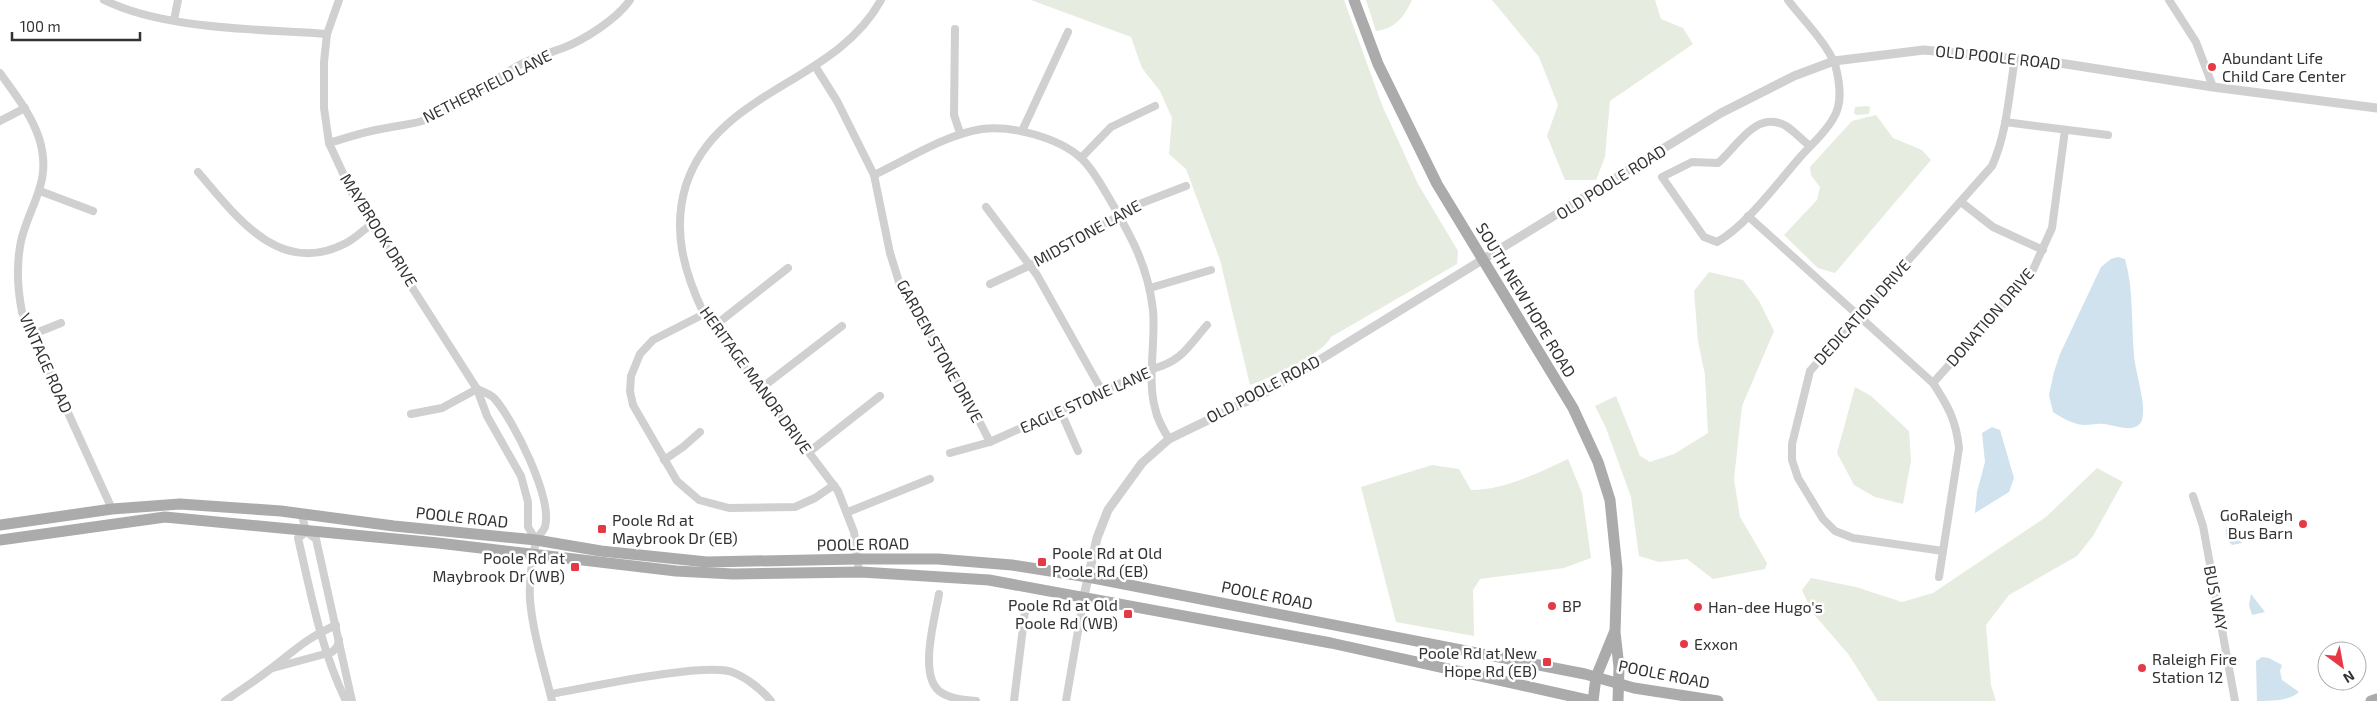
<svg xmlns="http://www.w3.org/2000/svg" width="2377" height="701" font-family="'Exo 2',sans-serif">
<rect width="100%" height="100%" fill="#fff"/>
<g fill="#e6ecdf">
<path d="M1031,0H1344L1382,105L1418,184L1458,251L1457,264L1331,337C1322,355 1271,377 1250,385L1220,260L1186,169L1169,154L1172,118L1160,91L1142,68L1131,37Z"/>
<path d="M1366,0H1412C1404,17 1395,29 1376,31Z"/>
<path d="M1492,0H1655L1661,19L1683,28L1693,44L1610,101L1605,157L1596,180H1565L1547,136L1558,105L1539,57Z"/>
<path d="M1867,106L1870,107L1869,114L1856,115L1854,113L1855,107Z"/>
<path d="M1876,115L1893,138L1922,150L1931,160L1835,273L1818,268L1784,235L1817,200L1820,187L1811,175L1810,167L1852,121Z"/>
<path d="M1709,272L1743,280L1759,301L1774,331L1742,406L1734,479L1740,517L1767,563L1765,569L1713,579L1687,559L1659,562L1639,556L1631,497L1606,428L1595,406L1616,396L1640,456L1650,462L1674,454L1708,433L1705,375L1698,341L1694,291Z"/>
<path d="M1855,387L1871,396L1909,431L1911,461L1903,504L1875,497L1854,485L1837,453Z"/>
<path d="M1568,459L1582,493L1591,558L1564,568L1480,579L1473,590L1474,636L1396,622L1361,487L1432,465L1459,469L1471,490C1505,490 1538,473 1568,459Z"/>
<path d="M2097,468L2123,482L2093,536L2077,556L2009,595L1986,625L1991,685L1996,701H1878L1849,655L1812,612L1802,590L1811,578L1856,587L1902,602L1933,593L2046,517Z"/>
</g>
<g fill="#cfe2ee">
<path d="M2118,257L2125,259C2134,291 2131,323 2134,355C2135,372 2147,404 2142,420C2136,435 2115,425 2104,424C2097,423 2091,425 2084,425C2073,424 2062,418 2053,412L2049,395L2054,372L2060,354L2101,267L2111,259Z"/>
<path d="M1992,427L2000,430L2014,478L2009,492L1975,513L1977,492L1985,462L1982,433Z"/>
<path d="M2226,527L2233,528L2242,543L2232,545C2226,539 2225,535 2226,527Z"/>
<path d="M2251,594L2265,612L2252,615L2249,605Z"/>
<path d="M2262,657L2269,658L2282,665L2280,671L2282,680L2299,692C2290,701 2270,701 2257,701L2256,661Z"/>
</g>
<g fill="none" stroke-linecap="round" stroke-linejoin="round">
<g stroke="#d0d0d0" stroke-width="8">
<path d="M104,0C165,30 259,29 327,34"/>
<path d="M339,0L327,34L324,62V108L329,143L353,195L477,389L487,416L521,476L528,502V527L536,540"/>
<path d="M1788,0C1803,20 1833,49 1837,72C1840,87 1842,104 1834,117C1827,131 1812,144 1802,155C1778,182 1747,225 1717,242L1704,237L1662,177L1692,162L1718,163C1737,147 1756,109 1786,126C1794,131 1802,140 1810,146"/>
<path d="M2169,0L2196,42L2213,87"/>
<path d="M174,20L178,0"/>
<path d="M955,29L954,115L960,133"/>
<path d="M815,66L837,101L874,175L890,253L900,285L953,370L990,442"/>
<path d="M0,73C15,94 31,114 39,138C53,182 30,203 21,241C16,266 17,287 22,312L112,509"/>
<path d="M0,121L25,108"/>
<path d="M2005,122L2108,135"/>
<path d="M1022,131L1068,32"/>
<path d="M329,143C346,138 363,132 381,129C394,126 409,125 422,121C455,110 484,86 514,68C529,59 546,54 563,48C584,40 617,19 630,0"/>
<path d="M1081,158L1111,127L1155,106"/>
<path d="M198,172C236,216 279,277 344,244C354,240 363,230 372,224"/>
<path d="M874,175C908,159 944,135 982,129C1012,125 1059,138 1081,158C1093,169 1101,185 1109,198C1131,236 1148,266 1153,310C1156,340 1147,380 1155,408C1157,419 1163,429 1169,439"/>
<path d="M40,191L93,211"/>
<path d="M1961,202L1993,227L2043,250"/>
<path d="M986,207L1037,275L1102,391"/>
<path d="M1748,216L1933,383C1948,406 1956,420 1959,448L1939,577"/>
<path d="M990,284L1031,265L1142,203L1186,186"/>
<path d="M1150,288L1211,270"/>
<path d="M704,314L653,340L640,354L631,376L630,391L633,405L677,481L699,500L729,508L795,507L815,498L834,485"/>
<path d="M713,327L788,268"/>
<path d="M31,335L61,323"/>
<path d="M1933,383L2032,272L2052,228L2065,130"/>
<path d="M477,389C482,391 490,394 494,398C513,419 553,498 545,527C543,532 538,535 537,540C532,553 529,586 530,600C533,634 544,668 552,701"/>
<path d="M760,389L842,326"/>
<path d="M1060,410L1078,451"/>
<path d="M411,414L442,408L477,389"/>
<path d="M809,452L880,396"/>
<path d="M950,453L990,442L1152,369C1181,362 1188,347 1207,325"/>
<path d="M664,460L683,447L700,432"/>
<path d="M2193,496L2203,526L2235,701"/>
<path d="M848,512L930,479"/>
<path d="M302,515L306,532"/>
<path d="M306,532L298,538C311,594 321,650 346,701"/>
<path d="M307,532L316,539L352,701"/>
<path d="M1943,551L1853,538L1835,531L1823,519L1798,478L1792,460V444L1810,371L1992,166C2007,133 2009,94 2015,58"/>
<path d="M859,572L854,532L838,491L704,314C684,272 672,231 686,185C717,90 835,84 881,0"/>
<path d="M939,594C935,618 917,679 942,693C952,699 964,700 976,701"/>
<path d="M273,668L332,652L337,647L339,640"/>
<path d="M551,694C586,688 703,662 732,672C746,677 762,690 771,701"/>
<path d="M225,701C239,691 255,681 269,670C293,652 306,638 336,625"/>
<path d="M1014,701L1025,611"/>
<path d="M1066,701L1084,596"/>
</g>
<path stroke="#d0d0d0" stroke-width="9" d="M1084,596L1097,538L1108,510L1142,463L1169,439L1268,391L1313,364L1721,113L1794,76L1834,61L1924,50L2053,62L2213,87L2377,108"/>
<g stroke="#ababab" stroke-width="11">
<path d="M1354,0L1378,64L1437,184L1573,408L1598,462L1610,500L1617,569L1615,632L1619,667L1618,701"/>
<path d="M0,525L112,509L180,504L281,511L394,526L536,540L601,551L707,562L858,559H938L1012,565L1088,577L1585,674L1634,688L1718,701"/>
<path d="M0,540L165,517L438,543L676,571L733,574L861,572L989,580L1331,643L1593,701"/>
<path d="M1593,701L1596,677L1614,633"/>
<path d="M2371,701L2377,699"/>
</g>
</g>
<g fill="#e63946" stroke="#fff" stroke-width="2">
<circle cx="2212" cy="67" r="5"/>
<circle cx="2303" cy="524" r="5"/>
<rect x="597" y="524" width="10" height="10" rx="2.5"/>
<rect x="1037" y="557" width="10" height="10" rx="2.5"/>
<rect x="570" y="562" width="10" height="10" rx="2.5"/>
<circle cx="1552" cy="606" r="5"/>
<circle cx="1698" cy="607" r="5"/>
<rect x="1123" y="609" width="10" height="10" rx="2.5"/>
<circle cx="1684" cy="644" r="5"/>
<rect x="1542" y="657" width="10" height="10" rx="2.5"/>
<circle cx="2142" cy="668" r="5"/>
</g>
<g text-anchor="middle" stroke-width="5" stroke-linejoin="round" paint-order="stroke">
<g font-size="16" fill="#333" stroke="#fff">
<text transform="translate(1998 57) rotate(6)" y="6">OLD POOLE ROAD</text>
<text transform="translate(487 86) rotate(-27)" y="6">NETHERFIELD LANE</text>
<text transform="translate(1611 182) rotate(-32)" y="6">OLD POOLE ROAD</text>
<text transform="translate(379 230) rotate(58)" y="6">MAYBROOK DRIVE</text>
<text transform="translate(1087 233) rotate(-29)" y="6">MIDSTONE LANE</text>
<text transform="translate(1526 300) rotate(59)" y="6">SOUTH NEW HOPE ROAD</text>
<text transform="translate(1862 312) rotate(-48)" y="6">DEDICATION DRIVE</text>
<text transform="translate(1990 317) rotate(-49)" y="6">DONATION DRIVE</text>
<text transform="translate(940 351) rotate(61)" y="6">GARDEN STONE DRIVE</text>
<text transform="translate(46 363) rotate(66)" y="6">VINTAGE ROAD</text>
<text transform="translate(756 380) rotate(54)" y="6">HERITAGE MANOR DRIVE</text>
<text transform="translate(1263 389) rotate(-28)" y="6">OLD POOLE ROAD</text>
<text transform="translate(1085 400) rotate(-24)" y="6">EAGLE STONE LANE</text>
<text transform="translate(462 517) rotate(6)" y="6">POOLE ROAD</text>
<text transform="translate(863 544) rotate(-1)" y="6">POOLE ROAD</text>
<text transform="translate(1267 595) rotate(11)" y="6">POOLE ROAD</text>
<text transform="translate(2216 598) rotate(79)" y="6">BUS WAY</text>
<text transform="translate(1664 674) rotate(11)" y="6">POOLE ROAD</text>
</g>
<g font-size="16" fill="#333" stroke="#fff" text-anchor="start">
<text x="2222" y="64">Abundant Life<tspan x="2222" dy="18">Child Care Center</tspan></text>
<text x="2293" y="521" text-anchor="end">GoRaleigh<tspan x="2293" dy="18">Bus Barn</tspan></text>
<text x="612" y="526">Poole Rd at<tspan x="612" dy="18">Maybrook Dr (EB)</tspan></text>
<text x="1052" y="559">Poole Rd at Old<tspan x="1052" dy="18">Poole Rd (EB)</tspan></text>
<text x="565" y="564" text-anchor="end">Poole Rd at<tspan x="565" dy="18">Maybrook Dr (WB)</tspan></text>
<text x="1118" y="611" text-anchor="end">Poole Rd at Old<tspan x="1118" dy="18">Poole Rd (WB)</tspan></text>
<text x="1562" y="612">BP</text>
<text x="1708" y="613">Han-dee Hugo's</text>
<text x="1694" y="650">Exxon</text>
<text x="1537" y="659" text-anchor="end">Poole Rd at New<tspan x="1537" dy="18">Hope Rd (EB)</tspan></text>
<text x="2152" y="665">Raleigh Fire<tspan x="2152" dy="18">Station 12</tspan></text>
</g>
</g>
<g transform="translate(2342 666) rotate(148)"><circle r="24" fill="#ffffff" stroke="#adadad"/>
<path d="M0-4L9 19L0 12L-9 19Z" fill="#e63946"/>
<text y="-8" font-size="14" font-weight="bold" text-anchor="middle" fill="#333333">N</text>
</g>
<path d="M12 32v8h128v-8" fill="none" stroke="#333333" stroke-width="2.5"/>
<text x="20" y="32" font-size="15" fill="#333333" stroke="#ffffff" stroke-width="4" paint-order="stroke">100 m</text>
</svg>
